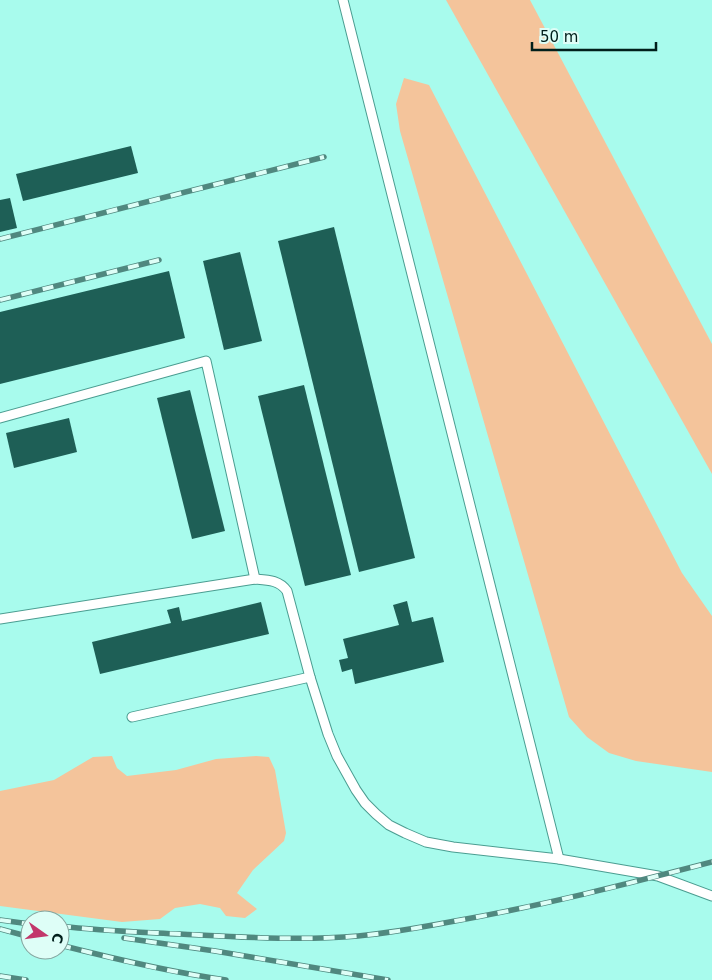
<svg xmlns="http://www.w3.org/2000/svg" width="712" height="980" font-family="'DejaVu Sans',sans-serif">
<rect width="100%" height="100%" fill="#a8fbed"/>
<g fill="#f4c49b">
<path d="M446,0H530L712,344V474Z"/>
<path d="M404,78L429,85L682,573L712,616V772L636,761L609,753L587,737L569,717L400,131L396,104Z"/>
<path d="M112,756L117,768L127,776L176,770L216,759L256,756L269,757L275,770L286,833L284,841L253,870L237,893L257,909L245,918L226,916L220,908L200,904L175,908L160,919L122,922L0,906V791L54,780L93,757Z"/>
</g>
<g fill="#1e5f56">
<path d="M131,146L138,173L23,201L16,174Z"/>
<path d="M10,198L17,228L0,232V200Z"/>
<path d="M334,227L415,558L359,572L278,241Z"/>
<path d="M240,252L262,341L224,350L203,261Z"/>
<path d="M169,271L185,338L0,384V312Z"/>
<path d="M304,385L351,575L305,586L258,396Z"/>
<path d="M190,390L225,531L192,539L157,398Z"/>
<path d="M69,418L77,452L14,468L6,433Z"/>
<path d="M407,601L412,622L433,617L444,662L355,684L352,669L342,672L339,660L348,658L343,639L399,625L393,605Z"/>
<path d="M261,602L269,634L100,674L92,642L171,623L167,610L179,607L182,621Z"/>
</g>
<g fill="none" stroke-linecap="round" stroke-linejoin="round">
<g stroke="#4b9d91" stroke-width="11">
<g id="lane">
<path d="M343,0L559,859"/>
<path d="M0,418L206,361L255,579"/>
<path d="M0,619L255,579C268,580 279,580 287,591L310,677L328,734L337,756L356,790L365,803L376,814L389,825L405,833L426,842L453,847L559,859L658,876L712,896"/>
<path d="M132,717L310,677"/>
</g>
</g>
<use href="#lane" stroke="#fff" stroke-width="9"/>
<g stroke="#50887f" stroke-width="5.5">
<g id="rail">
<path d="M0,239L324,157"/>
<path d="M0,300L159,260"/>
<path d="M0,920L30,924"/>
<path d="M60,926C100,931 140,932 180,934C240,937 299,941 358,936C390,933 423,927 455,921C541,906 627,884 712,862"/>
<path d="M0,929L30,937"/>
<path d="M124,938L215,951L388,980"/>
<path d="M60,945C115,959 169,972 226,980"/>
<path d="M0,976L26,980"/>
</g>
</g>
<use href="#rail" stroke="#defef7" stroke-width="4" stroke-dasharray="11" stroke-linecap="butt"/>
</g>
<g transform="translate(45 935) rotate(104)"><circle r="24" fill="#defef7" stroke="#85a59f"/>
<path d="M0-4L9 19L0 12L-9 19Z" fill="#c2376b"/>
<text y="-8" font-size="14" font-weight="bold" text-anchor="middle" fill="#001f1b">С</text>
</g>
<path d="M532 42v8h124v-8" fill="none" stroke="#001f1b" stroke-width="2.5"/>
<text x="540" y="42" font-size="15" fill="#001f1b" stroke="#defef7" stroke-width="4" paint-order="stroke">50 m</text>
</svg>
